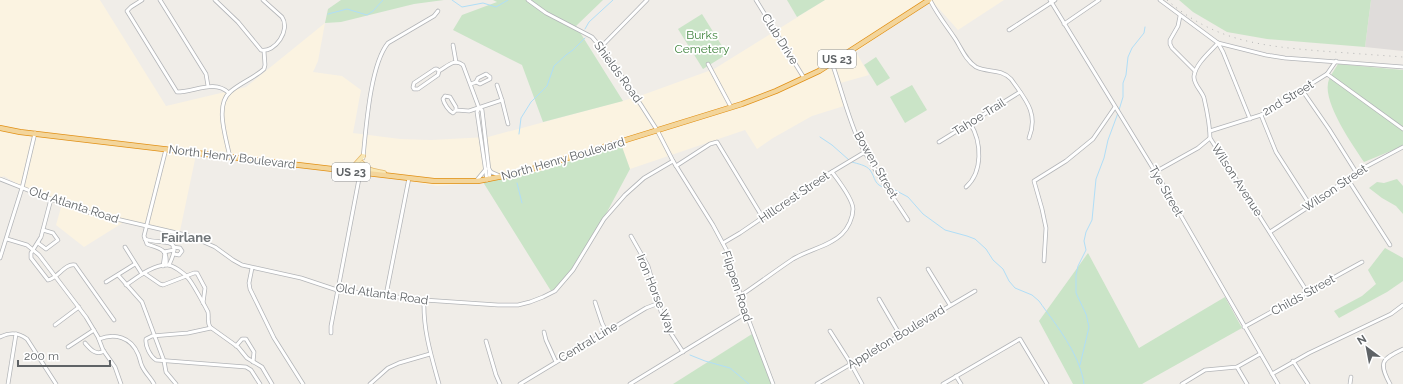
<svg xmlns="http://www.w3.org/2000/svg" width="1403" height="384" font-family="Raleway,sans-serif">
<rect width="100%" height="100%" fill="#f0ede8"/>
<path fill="#fbf3e1" d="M0,0H100L166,106L246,87L325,23L318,61L313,72L342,76L361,90L353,133L400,139L431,140L488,137L637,97L714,69L825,0H1004L958,30L932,1L879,36L856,52L869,75L837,84L844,106L812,116L773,138L757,149L745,130L630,169L621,144L541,171L489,182L437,186L395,179L353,175L296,167L273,165L241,158L196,155L180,231L124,222L84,247L56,225L62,204L27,190L4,176L0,178Z"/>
<path fill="#dfdcda" d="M1371,0H1403V51L1365,47Z"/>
<g fill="#cae4c7">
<path d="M341,0H444L414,4L341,22L325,23L328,9Z"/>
<path d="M493,0H603L576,26L623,101L543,122L522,65L453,30L462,15L497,2Z"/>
<path d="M787,0H825L797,17Z"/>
<path d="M1179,0H1371L1365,47L1267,39L1227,32L1193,12Z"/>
<path d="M702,14L727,54L703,69L678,29Z"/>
<path d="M876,57L890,78L877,86L864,65Z"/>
<path d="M1338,64L1403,70V146L1364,162C1352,144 1324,104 1328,83C1329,77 1335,69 1338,64Z"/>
<path d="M912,85L927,110L905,123L890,97Z"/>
<path d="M621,144L630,169L584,255L567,280L551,291L483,182L541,171Z"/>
<path d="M1397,179L1403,186V214L1396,206L1382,198L1369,188L1377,182L1384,183Z"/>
<path d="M1385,248L1403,258V281L1387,292L1339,318L1334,311L1362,296L1376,284L1368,270Z"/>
<path d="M1088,253L1139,348L1225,297L1242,328L1142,384H1073L1039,321Z"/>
<path d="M752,334L772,384H673Z"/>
</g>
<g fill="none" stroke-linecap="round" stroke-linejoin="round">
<g stroke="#b0def7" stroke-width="1">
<path d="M452,0L462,7L483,3L496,7L508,0"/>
<path d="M328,14L347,9L367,15L373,11L383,0"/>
<path d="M585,29L589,22L613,0"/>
<path d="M1119,110L1123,97V83L1126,75L1128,57L1132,48L1144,33L1145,27"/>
<path d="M519,134L521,118L531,102L547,86L554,66L566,55L573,50L585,38"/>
<path d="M820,137L832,145L849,160"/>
<path d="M852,162C858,164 866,165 870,170C876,178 873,185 886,188"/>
<path d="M517,183L522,203"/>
<path d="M893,189L908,197L923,214L945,230L967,236L975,239L986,249L993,260L1003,269L1009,281L1015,288L1032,295L1039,301C1056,325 1080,354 1084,384"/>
<path d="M690,355L705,361L730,368L749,384"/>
<path d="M1080,365L1089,327L1086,314L1076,293V275L1078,266L1086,250L1084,241L1086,232L1092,220L1096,179L1104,158L1108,140L1118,113"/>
</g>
<g stroke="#b3b5b8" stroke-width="4.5">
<g id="minor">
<path d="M142,0L131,7L127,11L177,92C195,92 214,79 229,93"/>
<path d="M160,0L206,74L208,86"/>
<path d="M215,0L238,22L261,50C275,53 291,30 282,17L263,0"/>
<path d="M528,0L546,13L592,37L608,56L641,105L657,130L673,161L713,225L727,251L746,313L773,384"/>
<path d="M756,0L804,78"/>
<path d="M930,0C937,14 945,24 954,37C961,47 965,60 976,67C988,73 1000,68 1011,79C1025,99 1039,113 1029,138"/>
<path d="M1050,0L1162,183L1278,384"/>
<path d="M1160,0L1218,43L1266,55L1285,58L1403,67"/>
<path d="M1180,16L1178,26L1170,40V44L1172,48L1195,71"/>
<path d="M1064,24L1099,0"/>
<path d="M1009,30L1055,0"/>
<path d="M1218,43C1210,52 1196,63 1194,76C1193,84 1202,91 1204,98C1207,111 1210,126 1210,138L1308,293"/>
<path d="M1218,43L1223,52L1250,119"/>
<path d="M453,45L456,62"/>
<path d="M601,47L647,0"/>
<path d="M832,63C841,88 847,114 858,139C870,165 892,195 908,220"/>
<path d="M708,64L731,107"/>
<path d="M439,71L437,69H435L414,83L413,87L414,89H418L438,75L439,71C448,66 454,58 463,65L479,108L482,110L490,179"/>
<path d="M1327,74L1403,129"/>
<path d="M471,84L476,82L480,84L490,79V77L486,74L478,78L476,82"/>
<path d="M497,85L502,100L508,124"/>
<path d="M1302,90L1329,129L1356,172"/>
<path d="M479,108L477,112L487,180"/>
<path d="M456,110V107L450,97L445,96L443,99C444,104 449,111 453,113L456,110L469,111L502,100"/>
<path d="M1261,115L1276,152L1310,205"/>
<path d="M1210,131L1261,115L1327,74L1336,61"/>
<path d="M939,142L1020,92"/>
<path d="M166,149L144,236L147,244C160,249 168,248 166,265"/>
<path d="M230,158C227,140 214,106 230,92C240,83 254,78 264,69L265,65L264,51"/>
<path d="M363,158C366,129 370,65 388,43L434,16L438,11"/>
<path d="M676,166L710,144L717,142L763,218"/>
<path d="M489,169L491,172L500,176"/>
<path d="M1155,172L1198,148L1210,138"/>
<path d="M1347,178L1390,245"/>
<path d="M0,179L53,200L84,211L112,218L190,236L215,247L233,260L242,265L301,278L337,290L424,300L498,305H518L530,302L543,297L555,291L573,270L604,219L625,195L644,178L673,161"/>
<path d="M477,180L486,169"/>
<path d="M966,187C983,172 982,142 970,123"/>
<path d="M51,199L41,237L31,253V258L48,280C58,278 65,263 75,265L114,320"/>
<path d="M1270,232L1319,200L1356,172L1403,147"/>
<path d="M631,236L648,266L662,315L668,329L683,352"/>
<path d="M7,239L27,245L39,255L86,317L98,337L103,350L115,367L121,384"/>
<path d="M145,239C163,246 184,234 169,265"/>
<path d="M38,243L46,249L58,240L53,233L43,230"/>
<path d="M723,243L740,233L815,182L865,152"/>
<path d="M125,247L142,274"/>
<path d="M173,247L180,248L182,251L179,255L174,254"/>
<path d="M164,252L174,250"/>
<path d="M0,258L22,188L35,133"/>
<path d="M1044,261L1046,228L1042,209L1034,181L1066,161L1093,139L1115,107"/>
<path d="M163,266L165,253"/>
<path d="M252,268L249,283L250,289L274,338L303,384"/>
<path d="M928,269L950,305"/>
<path d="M144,273L160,284L163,285L194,273H197L205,288L203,303"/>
<path d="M118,275L142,302L164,361L166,372L176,384"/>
<path d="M106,282L135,264"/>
<path d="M126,285C138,277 152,265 167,265C173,265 184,273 188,278C192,282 205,306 208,312C209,318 207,322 210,327L238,347L247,358L262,367L272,384"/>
<path d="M386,295L409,178"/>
<path d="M740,296C758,284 775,271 793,259C808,250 830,246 842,234C848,228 853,218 853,209C853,199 838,180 832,172"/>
<path d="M879,299L900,335"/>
<path d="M424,300C423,330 431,355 439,384"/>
<path d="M595,302L602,323L606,331"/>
<path d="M55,325L79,307"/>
<path d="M1244,327L1362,262"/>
<path d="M211,328L188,333L152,336L146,339C145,346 150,356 156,360L246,367L251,370L260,384"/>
<path d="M830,331L851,364L862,384"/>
<path d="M544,332L546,340L556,362"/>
<path d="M331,333V326L362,163"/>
<path d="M0,337C10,332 18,332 27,339L56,384"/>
<path d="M99,339C115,333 131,337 138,354C140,358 140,362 142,366C145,373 151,378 154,384"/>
<path d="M486,341L496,375L500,384"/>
<path d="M85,343C90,349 96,356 104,351"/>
<path d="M236,346L242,339H246L254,352L253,362"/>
<path d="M68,347L94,330"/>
<path d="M1293,361L1308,384"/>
<path d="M1237,367L1247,384"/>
<path d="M1272,374L1309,353L1391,314L1403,305"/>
<path d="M956,376L961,384"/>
<path d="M8,384L16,334"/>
<path d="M370,384L388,368L399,363L430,354"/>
<path d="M520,384L646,308L659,303"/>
<path d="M630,384L746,313"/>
<path d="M817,384L975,291"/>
<path d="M943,384L1020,339L1047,384"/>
<path d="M1182,384L1205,370L1237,367L1260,354"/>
<path d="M1350,384L1351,377"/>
<path d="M1390,384C1378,362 1382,359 1403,349"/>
</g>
</g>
<g stroke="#e5b86c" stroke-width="5.5">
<g id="major">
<path d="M362,163C366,171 376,171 384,173"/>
<path d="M344,169L354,166L363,156"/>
</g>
</g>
<g stroke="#e19016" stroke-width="6">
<path id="highway" d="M0,128L20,132L434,181H478L519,173L742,104L776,91L819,71L929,0"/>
</g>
<use href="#minor" stroke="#fff" stroke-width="3"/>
<use href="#major" stroke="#f8e7b5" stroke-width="4"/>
<use href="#highway" stroke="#f3d59b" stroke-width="4.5"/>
<path stroke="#b5b6b6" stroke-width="1" stroke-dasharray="1 5" stroke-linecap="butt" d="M1167,0C1214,41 1261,46 1321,51C1348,53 1376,55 1403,57"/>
</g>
<g text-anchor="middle" stroke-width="3.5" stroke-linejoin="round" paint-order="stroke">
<g fill="#fff" stroke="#8f9294" stroke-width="1">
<rect x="818" y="50" width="38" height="18" rx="3"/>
<rect x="332" y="163" width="38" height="18" rx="3"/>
</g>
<g font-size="11" font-weight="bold" fill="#5f6366">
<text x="837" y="63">US 23</text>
<text x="351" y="176">US 23</text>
</g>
<g font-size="12" fill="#42853f" stroke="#fff">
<text x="702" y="39">Burks<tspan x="702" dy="14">Cemetery</tspan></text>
</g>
<g font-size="12" fill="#5f6366" stroke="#fff">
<text transform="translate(780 39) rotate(58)" y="4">Club Drive</text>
<text transform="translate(618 72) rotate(54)" y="4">Shields Road</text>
<text transform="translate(1288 98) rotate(-31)" y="4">2nd Street</text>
<text transform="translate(979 117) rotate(-32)" y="4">Tahoe Trail</text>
<text transform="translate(232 157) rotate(7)" y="4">North Henry Boulevard</text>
<text transform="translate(563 159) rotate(-16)" y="4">North Henry Boulevard</text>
<text transform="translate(876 165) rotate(60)" y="4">Bowen Street</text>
<text transform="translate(1237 180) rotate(57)" y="4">Wilson Avenue</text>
<text transform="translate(1335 188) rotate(-34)" y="4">Wilson Street</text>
<text transform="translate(1166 191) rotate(60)" y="4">Tye Street</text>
<text transform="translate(794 197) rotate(-34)" y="4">Hillcrest Street</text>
<text transform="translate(74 205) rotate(18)" y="4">Old Atlanta Road</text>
<text transform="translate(737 286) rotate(72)" y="4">Flippen Road</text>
<text transform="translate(382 294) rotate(8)" y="4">Old Atlanta Road</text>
<text transform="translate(656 294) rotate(68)" y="4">Iron Horse Way</text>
<text transform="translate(1303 295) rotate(-29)" y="4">Childs Street</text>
<text transform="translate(896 337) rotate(-31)" y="4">Appleton Boulevard</text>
<text transform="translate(588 342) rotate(-31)" y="4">Central Line</text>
</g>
<g font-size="13" font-weight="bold" fill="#707578" stroke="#fff">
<text x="186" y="242">Fairlane</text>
</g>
</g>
<g transform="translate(1367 348) rotate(328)" stroke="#ffffff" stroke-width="3" paint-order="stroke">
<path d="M0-3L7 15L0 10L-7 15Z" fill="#5f6366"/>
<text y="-6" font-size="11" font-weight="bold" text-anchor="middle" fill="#5f6366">N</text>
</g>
<path d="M18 360v6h92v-6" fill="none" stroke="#5f6366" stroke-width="2"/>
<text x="24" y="360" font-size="12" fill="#5f6366" stroke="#ffffff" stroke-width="3" paint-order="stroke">200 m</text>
</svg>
